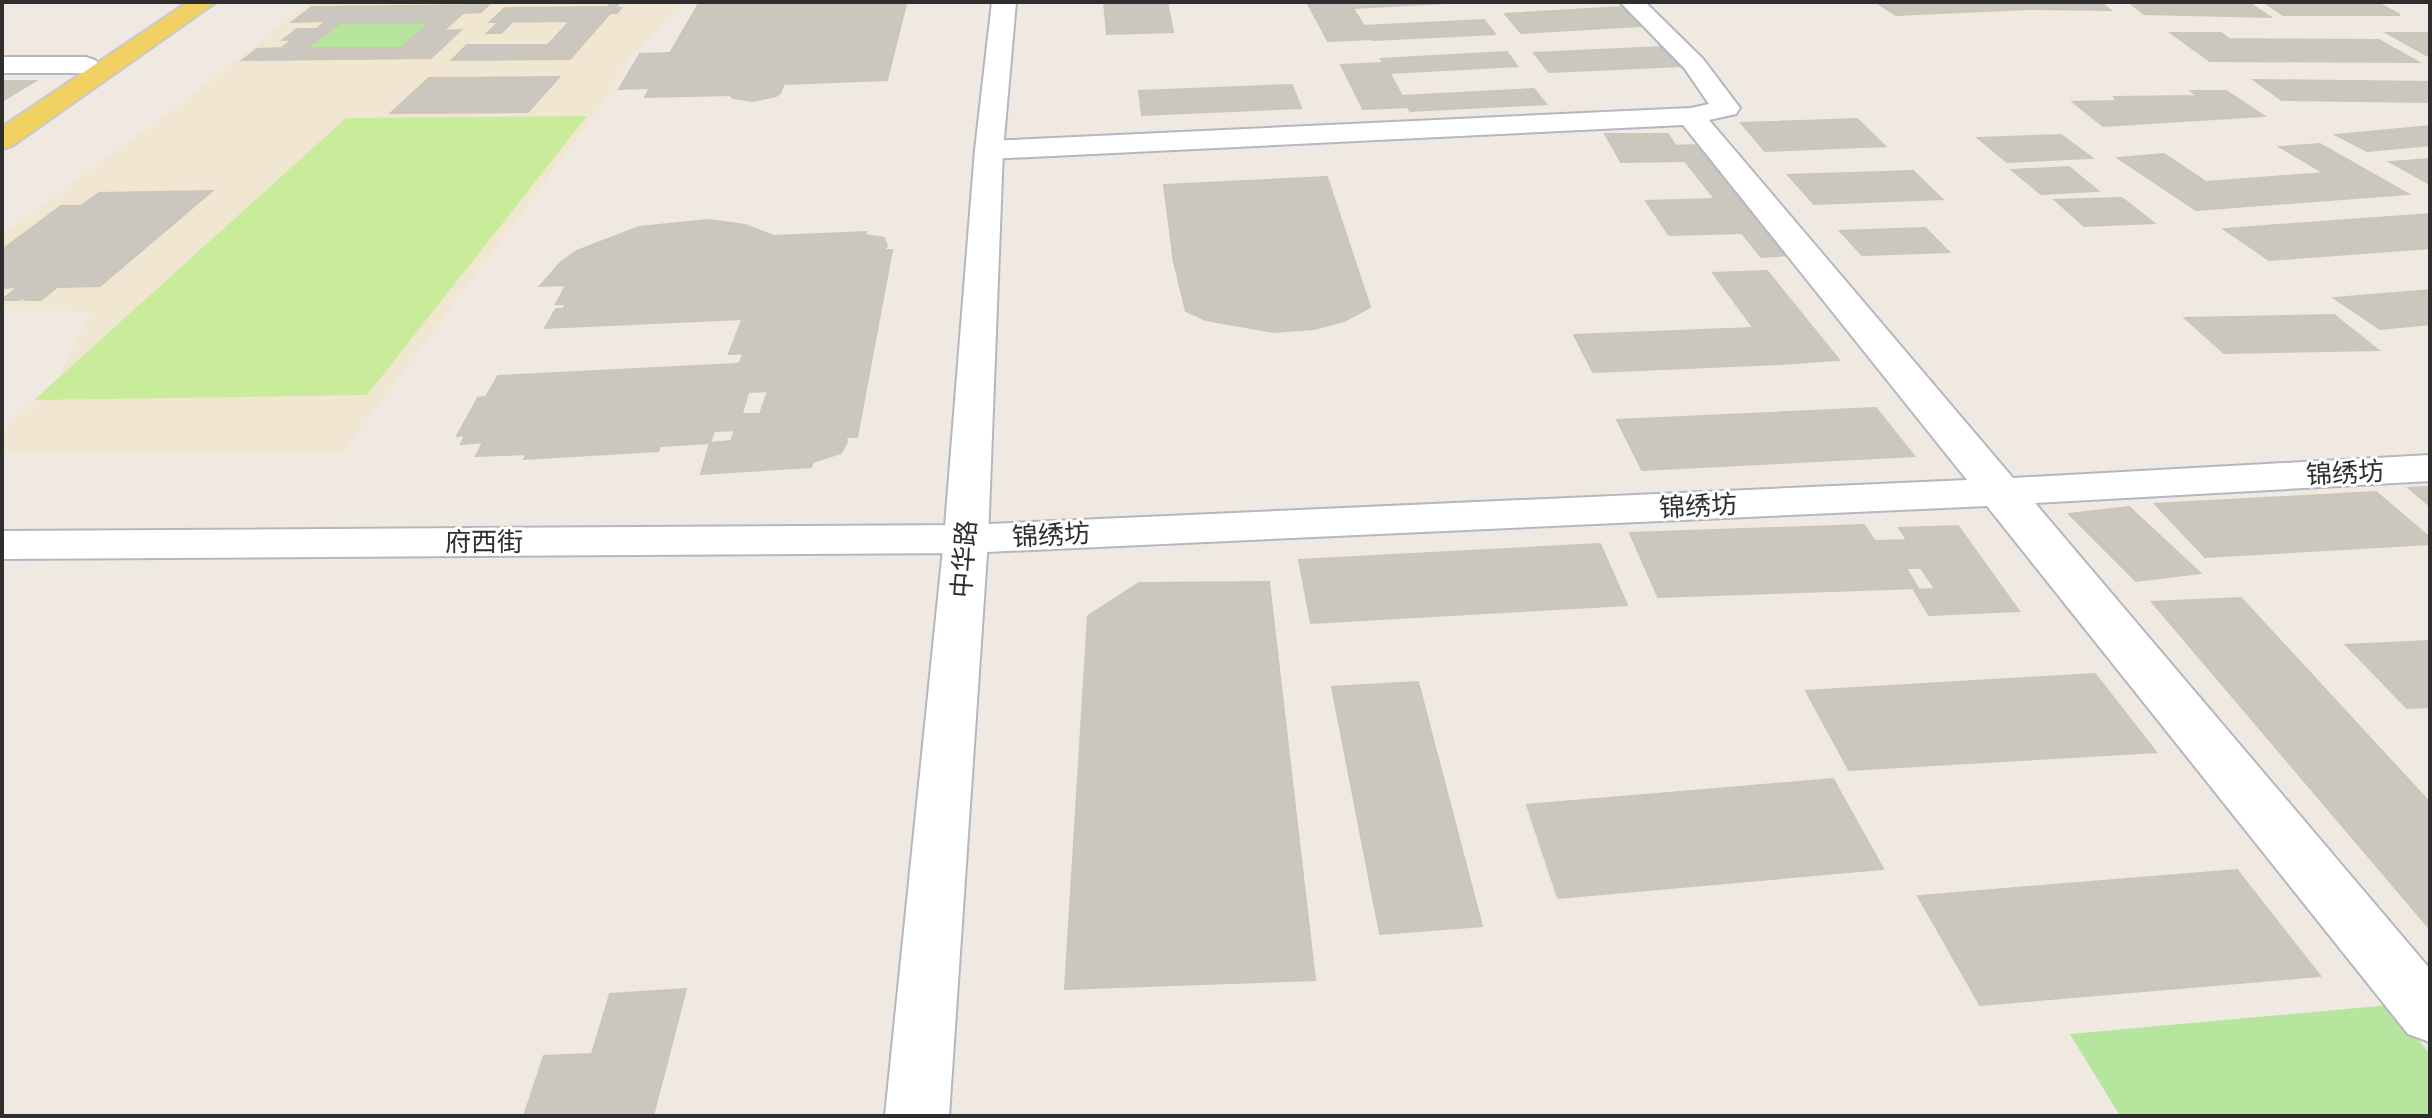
<svg xmlns="http://www.w3.org/2000/svg" width="2432" height="1118" font-family="'DM Sans','Noto Sans SC',sans-serif">
<rect width="100%" height="100%" fill="#efe9e1"/>
<path fill="#f0e6d1" d="M310,2H684L632,55L602,105L343,453L2,454V430L58,380L90,312L2,310V235L189,97Z"/>
<g fill="#b6e59e">
<path d="M341,22L429,23L401,48H307Z"/>
<path d="M2390,1005L2430,1054V1116H2120L2070,1034Z"/>
</g>
<path fill="#c9ec9a" d="M587,116L367,395L34,400L346,118Z"/>
<g fill="#cbc7bf" stroke="#cbc5ba" stroke-width="2" fill-rule="evenodd">
<path d="M612,2H620L615,8H621L617,13H610L570,59L452,60L467,45H548L570,21L490,22L505,8L608,7Z"/>
<path d="M700,2H776L698,5Z"/>
<path d="M907,2L904,12L763,16L759,26L752,22L724,20L702,24L683,31L698,5Z"/>
<path d="M1104,2H1167L1173,32L1107,34Z"/>
<path d="M1307,2H1349L1372,39L1328,41Z"/>
<path d="M1349,2H1465L1353,8Z"/>
<path d="M1876,2H2019L2026,9L1896,15Z"/>
<path d="M2019,2H2100L2110,10L2026,9Z"/>
<path d="M2129,2L2252,5L2270,17L2144,14Z"/>
<path d="M2264,2H2335L2359,15H2283Z"/>
<path d="M2335,2H2376L2400,15H2359Z"/>
<path d="M488,5L481,12L463,13L443,31L461,30L431,58L243,60L257,49L290,48L292,46H284L292,40H283L297,29H317L326,21L292,22L312,7ZM341,22L429,23L401,48H307Z"/>
<path d="M1623,7L1643,26L1521,33L1505,14Z"/>
<path d="M904,12L887,80L784,84L801,41L754,42L763,16Z"/>
<path d="M724,20L752,22L759,26L737,82L694,83L703,66L662,67L683,31L702,24Z"/>
<path d="M1484,20L1495,34L1373,40L1364,26Z"/>
<path d="M499,22H512L501,33H487Z"/>
<path d="M2171,33H2221L2229,39L2379,40L2418,62L2210,61Z"/>
<path d="M2387,33H2430V57Z"/>
<path d="M801,41L795,56L748,58L754,42Z"/>
<path d="M1663,47L1681,66L1549,72L1534,53Z"/>
<path d="M1507,52L1517,66L1389,73L1381,59Z"/>
<path d="M670,53L650,88L619,89L640,54Z"/>
<path d="M795,56L780,93L776,96L753,101L733,98L731,95L748,58Z"/>
<path d="M1384,63L1408,107L1363,109L1341,65Z"/>
<path d="M703,66L694,83L737,82L731,95L645,97L662,67Z"/>
<path d="M559,77L528,112L391,113L429,78Z"/>
<path d="M2254,80L2430,82V102L2282,100Z"/>
<path d="M2,81H35L2,101Z"/>
<path d="M1292,85L1301,108L1142,115L1139,91Z"/>
<path d="M1534,89L1546,104L1410,111L1402,96Z"/>
<path d="M2191,91H2226L2264,116L2103,126L2073,102L2117,101L2114,97L2198,96Z"/>
<path d="M1857,119L1885,146L1765,151L1741,123Z"/>
<path d="M2430,126V145L2367,151L2336,135Z"/>
<path d="M1605,134H1668L1685,161L1621,162Z"/>
<path d="M2061,135L2092,158L2007,162L1978,138Z"/>
<path d="M2320,144L2408,194L2196,210L2118,158L2164,154L2206,182L2324,173L2280,147Z"/>
<path d="M1698,145L1790,255L1761,257L1673,146Z"/>
<path d="M2430,159V184L2390,162Z"/>
<path d="M2069,167L2098,191L2041,194L2012,170Z"/>
<path d="M1913,171L1942,199L1814,204L1788,175Z"/>
<path d="M1327,177L1370,307L1344,321L1314,329L1273,332L1206,320L1186,311L1174,262L1164,185Z"/>
<path d="M212,191L100,286L57,287L41,300H25L30,295L19,300H2L18,287L2,288V250L61,206H81L99,193Z"/>
<path d="M1333,197L1352,254L1174,262L1167,204Z"/>
<path d="M2122,198L2154,223L2084,226L2055,200Z"/>
<path d="M1716,199L1742,233L1669,235L1646,201Z"/>
<path d="M2430,214V248L2269,260L2224,229Z"/>
<path d="M708,220L745,225L774,236L743,319L545,328L556,309H563L566,304H556L566,285L540,286L561,262L577,251L639,227Z"/>
<path d="M1925,228L1949,252L1862,255L1840,231Z"/>
<path d="M866,232L865,235L884,238L887,246L884,250H892L857,437H846L847,442L841,453L813,462L811,467L701,474L710,443L731,441L741,414H760L768,391L748,392L760,353L729,354L774,236Z"/>
<path d="M1767,271L1839,360L1780,364L1713,273Z"/>
<path d="M2430,290V324L2380,329L2334,298Z"/>
<path d="M2334,315L2378,350L2224,353L2185,318Z"/>
<path d="M1754,328L1780,364L1593,372L1574,335Z"/>
<path d="M760,353L737,430L714,431L735,364L740,363L743,354Z"/>
<path d="M735,364L710,443L660,446L658,451L524,459L527,454L476,456L483,442L461,444L465,435L457,436L478,398L486,397L498,376Z"/>
<path d="M1876,408L1914,456L1642,470L1617,420Z"/>
<path d="M2430,487V506L2409,488Z"/>
<path d="M2376,492L2430,538V544L2205,557L2155,504Z"/>
<path d="M2129,507L2200,573L2136,581L2069,514Z"/>
<path d="M1864,525L1875,541L1907,540L1899,528L1958,526L2019,611L1929,615L1914,590L1935,589L1921,568H1906L1918,588L1658,597L1630,533Z"/>
<path d="M1600,544L1627,605L1311,623L1299,560Z"/>
<path d="M1269,582L1315,980L1065,989L1088,616L1139,583Z"/>
<path d="M2241,598L2430,803V929L2152,602Z"/>
<path d="M2430,641V707L2407,708L2346,645Z"/>
<path d="M2095,674L2156,752L1849,770L1806,691Z"/>
<path d="M1418,682L1482,926L1380,934L1332,687Z"/>
<path d="M1833,779L1883,869L1558,898L1527,805Z"/>
<path d="M2237,870L2320,976L1980,1005L1918,896Z"/>
<path d="M686,989L653,1116H524L544,1056L592,1054L610,994Z"/>
</g>
<g fill="none" stroke-linecap="round" stroke-linejoin="round">
<g stroke="#b4b7c1" stroke-width="4">
<g id="minor">
<path d="M1620,2H1645L1703,59L1740,108L1736,114L1709,120L2013,478L2430,455V481L2035,503L2430,969V1042L2408,1034L1987,506L966,553L2,559V531L966,525L1967,480L1683,125L989,159L979,156L975,150L979,144L989,141L1691,108L1709,104L1685,69Z"/>
<path d="M2,57H86L95,60L99,65L95,70L86,73H2Z"/>
</g>
</g>
<g stroke="#b4b7c1" stroke-width="4">
<path id="secondary" d="M992,2H1016L1003,150L988,539L949,1116H885L944,539L975,150Z"/>
</g>
<g stroke="#c9c9c9" stroke-width="4">
<path id="primary" d="M188,2H216L12,146L2,149V127Z"/>
</g>
<use href="#minor" fill="#fff" fill-rule="evenodd"/>
<use href="#secondary" fill="#fff" fill-rule="evenodd"/>
<use href="#primary" fill="#f2d163" fill-rule="evenodd"/>
</g>
<g text-anchor="middle" stroke-width="6" stroke-linejoin="round" paint-order="stroke">
<g font-size="26" fill="#2e2e2e" stroke="#fff">
<text transform="translate(2345 473) rotate(-3)" y="9">锦绣坊</text>
<text transform="translate(1698 506) rotate(-3)" y="9">锦绣坊</text>
<text transform="translate(1051 535) rotate(-3)" y="9">锦绣坊</text>
<text x="484" y="551">府西街</text>
<text transform="translate(964 559) rotate(-86)" y="9">中华路</text>
</g>
</g>
<rect width="2432" height="1118" fill="none" stroke="#2e2e2e" stroke-width="8"/>
</svg>
